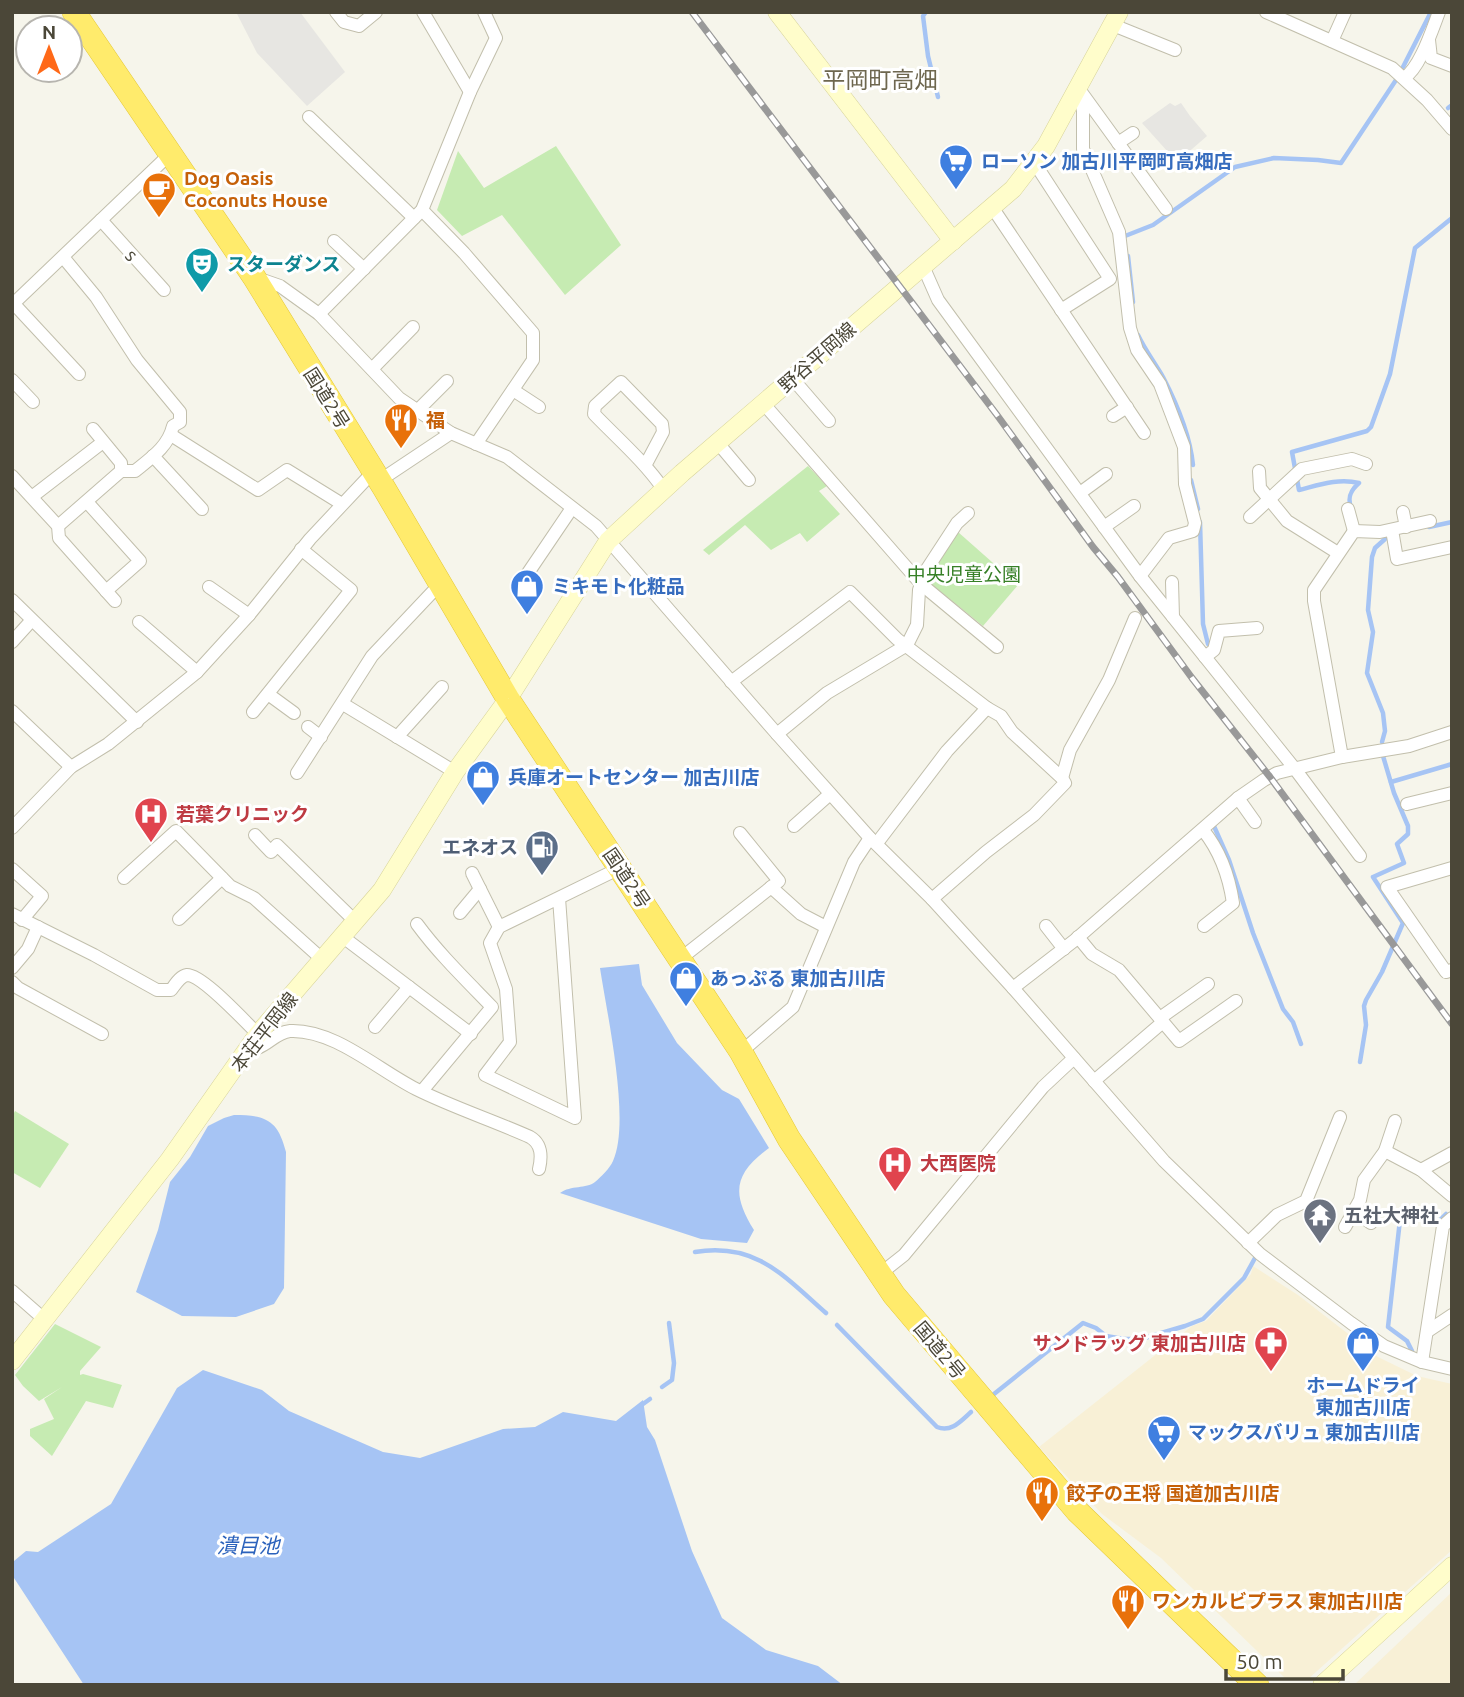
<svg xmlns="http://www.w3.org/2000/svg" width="1464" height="1697" font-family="Ubuntu,'Noto Sans JP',sans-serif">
<rect width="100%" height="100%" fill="#f6f5eb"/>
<g fill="#f8f0d6">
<path d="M1253,1266L1298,1295L1378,1357L1417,1376L1452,1384V1550L1307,1680H1287L1161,1558L1102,1514L1039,1447L1192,1326L1206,1321L1251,1274Z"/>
<path d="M1452,1592V1685H1354Z"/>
</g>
<g fill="#c6ebb2">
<path d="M556,146L621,245L565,295L502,215L462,236L437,210L458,151L484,188Z"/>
<path d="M808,466L827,486L819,491L840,514L807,542L800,533L771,550L745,525L709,555L703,550Z"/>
<path d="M958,532L1018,585L983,626L930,583L929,576Z"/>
<path d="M15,1111L69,1144L40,1188L12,1172V1117Z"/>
<path d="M55,1324L101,1347L80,1371V1375L83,1374L122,1385L113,1408L86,1401L52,1456L30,1436V1429L54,1419L44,1399L62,1387L39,1401L23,1386L15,1375Z"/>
</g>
<g fill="#e7e6e2">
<path d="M236,12H300L345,72L307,106L257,53Z"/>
<path d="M1170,103L1175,106L1181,103L1190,116L1207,136L1177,162L1142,123Z"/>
</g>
<g fill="#a6c4f4">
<path d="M639,964L642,985L677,1043L722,1090L739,1099L769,1148C734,1174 731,1193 754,1230L747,1243L701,1239L560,1193C571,1185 586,1189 595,1182C601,1177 610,1168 613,1161C631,1122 607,1014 600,968Z"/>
<path d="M234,1115C266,1115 278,1120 286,1152L284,1288L274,1304L236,1317L182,1316L136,1292L158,1230L170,1182L190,1157L208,1126L224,1118Z"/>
<path d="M203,1370L262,1390L289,1411L383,1452L420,1458L503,1429L535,1427L563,1412L616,1421L643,1400L647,1427L655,1440L692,1551L722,1618L766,1650L818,1666L843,1685H84L14,1578V1561L26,1551L38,1552L111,1504L177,1388Z"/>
</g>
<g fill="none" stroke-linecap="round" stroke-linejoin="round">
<g stroke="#a6c4f4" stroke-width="4.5">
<path d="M926,12L923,16L928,56L938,97"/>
<path d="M1403,67L1431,12"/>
<path d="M1448,108L1452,105"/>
<path d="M1125,236L1153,225L1235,167L1274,158L1318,160L1341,163L1398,77"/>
<path d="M1128,256L1133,302"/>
<path d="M1138,335C1145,350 1155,363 1163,377C1177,404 1190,435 1193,465"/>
<path d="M1191,480L1198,509"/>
<path d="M1351,507C1347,497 1351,490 1359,483C1338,478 1319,485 1299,490L1292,452L1367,431L1371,427L1390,374L1415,248L1452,218"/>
<path d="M1200,522L1203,624L1208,644"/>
<path d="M1429,527L1452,522"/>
<path d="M1382,742L1385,731L1383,713L1367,673L1373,632L1368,610L1372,557L1375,548L1385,539"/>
<path d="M1391,782L1452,764"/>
<path d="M1213,824L1229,860L1253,933L1283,1009L1293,1022L1301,1044"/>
<path d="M1360,1062L1366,1025L1364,1006L1366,1000L1382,972L1403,923L1373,877L1404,863L1397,844L1408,834V826L1394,793L1383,756"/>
<path d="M695,1252C756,1242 784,1276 826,1313"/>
<path d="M837,1325L937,1427C951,1433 961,1421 971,1412"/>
<path d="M1412,1351L1407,1341L1388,1327L1401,1211L1404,1209L1430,1221L1438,1222L1446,1214"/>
<path d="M662,1387L672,1380L674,1363L669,1323"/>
<path d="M994,1394L1083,1323L1096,1328L1106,1336L1124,1339H1141L1185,1326L1203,1319L1244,1278L1255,1258"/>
<path d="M643,1404L650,1399"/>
</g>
<g stroke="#c2bfac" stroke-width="14">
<g id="street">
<path d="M336,12L344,22L359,26L376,12"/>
<path d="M423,12L470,92"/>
<path d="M1266,12L1392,68L1427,100L1452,129"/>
<path d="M1113,25L1175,50"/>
<path d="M1429,40L1431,58L1452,66"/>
<path d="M1332,41L1345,12"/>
<path d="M1404,78C1420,68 1432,30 1439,12"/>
<path d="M309,117L414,218"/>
<path d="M1118,143L1133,133"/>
<path d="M1034,162L1110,279L1061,310"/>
<path d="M992,207L1144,433"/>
<path d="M422,210L464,253L533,333V360L476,444"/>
<path d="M101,220L164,290"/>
<path d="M334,241L364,269"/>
<path d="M923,266L938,300L1140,576L1295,769L1360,856"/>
<path d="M257,278L280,286L319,314L399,398L451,433L507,457L596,526L777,734L870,838L932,899L1013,988L1164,1161L1260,1254L1351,1323L1384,1346L1422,1362L1452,1369"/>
<path d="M14,304L79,374"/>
<path d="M12,305L170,154"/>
<path d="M319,314L422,210L470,92L496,38L484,12"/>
<path d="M372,369L413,327"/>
<path d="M792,378L829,421"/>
<path d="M12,380L33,402"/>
<path d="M513,390L539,407"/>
<path d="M763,403L921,584L997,647"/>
<path d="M418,410L447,381"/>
<path d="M1113,416L1127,407"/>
<path d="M93,429L121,463V471"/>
<path d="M171,435L258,490L287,470L342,504"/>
<path d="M717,442L749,480"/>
<path d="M153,456L202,509"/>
<path d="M646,464L663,432L662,424L621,382L595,406L594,414C618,439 644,461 664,490"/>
<path d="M1259,471L1260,488L1287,521L1338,553"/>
<path d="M12,476L58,526L59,538L115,601"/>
<path d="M379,481L451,433"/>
<path d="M1080,493L1106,474"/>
<path d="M33,496L103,442"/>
<path d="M87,502L140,561L106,591"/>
<path d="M1348,509L1354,531"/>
<path d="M1403,512L1406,527"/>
<path d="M1250,517L1302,469L1352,459L1366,464"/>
<path d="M58,526L121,471H135C151,458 168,447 173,426L180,422V412L137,360L96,297L63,257"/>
<path d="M1104,527L1134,506"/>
<path d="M1392,530L1397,559L1452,547"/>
<path d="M528,573L572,508"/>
<path d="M1140,576L1169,538L1193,531L1195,523L1185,484L1184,447L1160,384L1137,350L1130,328L1119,232L1083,149V111L1079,89L1166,209"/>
<path d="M1172,582L1173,617"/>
<path d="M209,587L249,615"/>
<path d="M12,600L137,722"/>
<path d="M139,622L197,672"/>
<path d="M12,642L31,621"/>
<path d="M1205,657L1214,650L1219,631L1257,628"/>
<path d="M731,682L850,592L897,639L987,708L1001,716L1012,732L1062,778L1065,783L1034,815L986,852L932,899"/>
<path d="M268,694L294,713"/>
<path d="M343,704L455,772"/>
<path d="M12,711L71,767"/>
<path d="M253,712L351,590L301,549"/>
<path d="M308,727L321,737"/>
<path d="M777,734L827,693L907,645L917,625L919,590L925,572L957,523L968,513"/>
<path d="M397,737L442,687"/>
<path d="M1342,757L1314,601V590L1354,531L1380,532L1430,521"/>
<path d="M297,773L372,656L440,584"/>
<path d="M1062,778L1070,750L1109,680L1135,618"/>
<path d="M1238,798L1255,822"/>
<path d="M1407,804L1452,793"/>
<path d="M794,826L830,794"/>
<path d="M12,828L71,767L108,744L197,672L249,615L310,539L373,472"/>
<path d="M1203,830C1220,851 1229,876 1233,903L1204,926"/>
<path d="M255,835L271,852L277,845L356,922"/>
<path d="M877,843L947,751L987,708"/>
<path d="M1452,868L1387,887L1446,972L1452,970"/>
<path d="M12,869L42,896L22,920"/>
<path d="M472,873L499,927"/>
<path d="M124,878L176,831L230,886L254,898L323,960"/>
<path d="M771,887L801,914L826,927"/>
<path d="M559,898L575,1118L485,1075L510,1042L506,989L490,943L499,927L620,868"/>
<path d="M460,913L480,889"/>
<path d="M12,914L94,955L157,990H171C175,985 180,976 187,975C203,975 245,1022 258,1034"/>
<path d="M179,919L222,878"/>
<path d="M417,924C439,954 466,980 492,1007L422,1091"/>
<path d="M1046,926L1064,949"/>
<path d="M343,937L471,1034"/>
<path d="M1078,937L1092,954L1119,970L1179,1041L1236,1001"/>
<path d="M680,959L779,881L740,833"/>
<path d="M12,968L28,949L38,927"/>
<path d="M12,982L18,988L102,1034"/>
<path d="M1013,988L1075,940L1238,798L1264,780L1277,773L1342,757L1409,746L1452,732"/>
<path d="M1160,1018L1208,984"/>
<path d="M375,1027L409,987"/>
<path d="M250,1046L257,1048C269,1044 277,1032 290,1031C334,1029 378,1070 416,1089C452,1107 492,1120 530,1137C542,1144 542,1156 539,1169"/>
<path d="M741,1052L793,1007L854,862L870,838"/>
<path d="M1094,1081L1163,1022"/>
<path d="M1385,1151L1421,1170L1452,1196"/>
<path d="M1421,1170L1452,1153"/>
<path d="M1354,1211L1371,1223"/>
<path d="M1345,1227L1360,1200L1364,1180L1385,1151L1395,1121"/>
<path d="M1248,1243L1277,1215L1306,1201L1340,1117"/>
<path d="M880,1274L904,1255L1043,1087L1074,1058"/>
<path d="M12,1291L45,1320"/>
<path d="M1428,1331L1452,1315"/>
<path d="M1422,1362L1443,1226L1452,1218"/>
</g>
</g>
<g stroke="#d7d399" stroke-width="19">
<g id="secondary">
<path d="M777,12L953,241"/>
<path d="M12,1361L170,1159L258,1034L382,890L455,772L508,699L608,541L682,473L1013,189L1046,146L1119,12"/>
<path d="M1322,1685L1452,1566"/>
</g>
</g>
<g stroke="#e4c736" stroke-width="24">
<path id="highway" d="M74,12L254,277L384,488L508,699L741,1052L789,1139L894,1295L1077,1511L1257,1685"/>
</g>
<use href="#street" stroke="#fff" stroke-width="12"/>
<use href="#secondary" stroke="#fffdcb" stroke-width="18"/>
<use href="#highway" stroke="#ffeb6c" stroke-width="23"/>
<g stroke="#999" stroke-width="7">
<path id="rail" d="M692,12L997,415L1093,547L1118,577L1192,678L1270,777L1452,1024"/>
</g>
<use href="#rail" stroke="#fff" stroke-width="4.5" stroke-dasharray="13" stroke-linecap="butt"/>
</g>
<defs>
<g id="supermarket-pin" transform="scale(1.75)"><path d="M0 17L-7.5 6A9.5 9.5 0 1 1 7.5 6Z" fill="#3f7fe0" stroke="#fff"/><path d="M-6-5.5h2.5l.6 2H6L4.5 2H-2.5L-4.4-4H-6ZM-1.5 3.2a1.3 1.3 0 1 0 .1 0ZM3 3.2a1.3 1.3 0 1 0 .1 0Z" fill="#fff"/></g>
<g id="cafe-pin" transform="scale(1.75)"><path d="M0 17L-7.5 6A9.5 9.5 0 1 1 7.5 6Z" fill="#e8710a" stroke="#fff"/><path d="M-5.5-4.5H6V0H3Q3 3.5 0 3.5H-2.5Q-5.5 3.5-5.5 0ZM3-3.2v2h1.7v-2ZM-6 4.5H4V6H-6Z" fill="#fff"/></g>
<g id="theatre-pin" transform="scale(1.75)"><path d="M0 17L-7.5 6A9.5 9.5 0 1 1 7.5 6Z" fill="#0f9aa8" stroke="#fff"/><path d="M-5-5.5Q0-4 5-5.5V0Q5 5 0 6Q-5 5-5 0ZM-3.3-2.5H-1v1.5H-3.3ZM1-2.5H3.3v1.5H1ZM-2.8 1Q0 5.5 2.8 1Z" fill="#fff"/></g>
<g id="restaurant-pin" transform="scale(1.75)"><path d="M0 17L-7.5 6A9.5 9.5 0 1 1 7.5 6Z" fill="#e8710a" stroke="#fff"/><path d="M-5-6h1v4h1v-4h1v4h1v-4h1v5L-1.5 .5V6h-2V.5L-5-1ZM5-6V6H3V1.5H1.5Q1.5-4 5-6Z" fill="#fff"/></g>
<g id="shop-pin" transform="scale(1.75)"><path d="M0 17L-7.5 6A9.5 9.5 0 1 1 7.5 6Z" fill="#3f7fe0" stroke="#fff"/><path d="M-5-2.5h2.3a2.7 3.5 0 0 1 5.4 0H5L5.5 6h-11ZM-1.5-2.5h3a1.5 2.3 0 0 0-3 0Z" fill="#fff"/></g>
<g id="hospital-pin" transform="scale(1.75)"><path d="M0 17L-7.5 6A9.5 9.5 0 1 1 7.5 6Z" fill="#e0444e" stroke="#fff"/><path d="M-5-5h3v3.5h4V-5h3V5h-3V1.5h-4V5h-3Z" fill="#fff"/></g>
<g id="fuel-pin" transform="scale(1.75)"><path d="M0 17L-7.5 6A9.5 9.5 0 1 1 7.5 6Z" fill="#5c6f8a" stroke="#fff"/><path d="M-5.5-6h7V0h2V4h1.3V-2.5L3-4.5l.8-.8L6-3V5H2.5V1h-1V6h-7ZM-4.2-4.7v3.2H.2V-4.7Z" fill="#fff"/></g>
<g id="temple-pin" transform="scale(1.75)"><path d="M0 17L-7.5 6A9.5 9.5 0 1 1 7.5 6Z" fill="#6b7280" stroke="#fff"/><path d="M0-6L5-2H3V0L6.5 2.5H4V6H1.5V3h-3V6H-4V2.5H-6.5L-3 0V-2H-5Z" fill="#fff"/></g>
<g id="pharmacy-pin" transform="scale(1.75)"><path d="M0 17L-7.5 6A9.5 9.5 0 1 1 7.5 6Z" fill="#e0444e" stroke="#fff"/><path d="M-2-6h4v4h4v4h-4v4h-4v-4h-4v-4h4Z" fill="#fff"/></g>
</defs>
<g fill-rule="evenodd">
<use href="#supermarket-pin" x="956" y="161"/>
<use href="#cafe-pin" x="159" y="189"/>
<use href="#theatre-pin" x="202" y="264"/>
<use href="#restaurant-pin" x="401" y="420"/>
<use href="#shop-pin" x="527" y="586"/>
<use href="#shop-pin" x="483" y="777"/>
<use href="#hospital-pin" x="151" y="814"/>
<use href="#fuel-pin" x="542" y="847"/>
<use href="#shop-pin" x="686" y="978"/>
<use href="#hospital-pin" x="895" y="1163"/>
<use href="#temple-pin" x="1320" y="1215"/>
<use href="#pharmacy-pin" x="1271" y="1343"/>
<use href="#shop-pin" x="1363" y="1343"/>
<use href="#supermarket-pin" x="1164" y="1432"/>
<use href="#restaurant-pin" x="1042" y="1493"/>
<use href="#restaurant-pin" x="1128" y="1601"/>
</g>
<g text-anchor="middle" stroke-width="6" stroke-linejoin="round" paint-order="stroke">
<g font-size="19" font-weight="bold" fill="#366cbe" stroke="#fff" text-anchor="start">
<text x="981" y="168">ローソン 加古川平岡町高畑店</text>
<text x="552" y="593">ミキモト化粧品</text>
<text x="508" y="784">兵庫オートセンター 加古川店</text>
<text x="710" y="985">あっぷる 東加古川店</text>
<text x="1363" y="1392" text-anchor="middle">ホームドライ<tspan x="1363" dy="22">東加古川店</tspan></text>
<text x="1188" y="1439">マックスバリュ 東加古川店</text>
</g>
<g font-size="19" font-weight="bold" fill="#c56008" stroke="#fff" text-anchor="start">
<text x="184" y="185">Dog Oasis<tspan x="184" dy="22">Coconuts House</tspan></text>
<text x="426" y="427">福</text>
<text x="1066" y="1500">餃子の王将 国道加古川店</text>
<text x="1152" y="1608">ワンカルビプラス 東加古川店</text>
</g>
<g font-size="19" fill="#4b4738" stroke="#fff">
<text transform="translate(132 255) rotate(48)" y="7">s</text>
<text transform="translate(817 357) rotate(-41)" y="7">野谷平岡線</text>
<text transform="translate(327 398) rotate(58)" y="7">国道2号</text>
<text transform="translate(627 878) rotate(56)" y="7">国道2号</text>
<text transform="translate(264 1032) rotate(-52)" y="7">本荘平岡線</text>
<text transform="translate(940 1350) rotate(50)" y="7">国道2号</text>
</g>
<g font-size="19" font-weight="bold" fill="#0d838f" stroke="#fff" text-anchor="start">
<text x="227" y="271">スターダンス</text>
</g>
<g font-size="19" fill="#378027" stroke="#fff">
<text x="964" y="581">中央児童公園</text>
</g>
<g font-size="19" font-weight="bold" fill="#be3a42" stroke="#fff" text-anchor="start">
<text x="176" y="821">若葉クリニック</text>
<text x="920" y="1170">大西医院</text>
<text x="1246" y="1350" text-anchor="end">サンドラッグ 東加古川店</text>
</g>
<g font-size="19" font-weight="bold" fill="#4e5e75" stroke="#fff" text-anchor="end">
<text x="518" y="854">エネオス</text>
</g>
<g font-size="19" font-weight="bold" fill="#5b616d" stroke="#fff" text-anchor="start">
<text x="1344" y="1222">五社大神社</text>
</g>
<g font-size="21" font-style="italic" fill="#2b62bc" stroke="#fff">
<text x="248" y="1553">潰目池</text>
</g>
<g font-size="23" fill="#6e674f" stroke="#fff">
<text x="880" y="88">平岡町高畑</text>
</g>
</g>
<rect width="1464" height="1697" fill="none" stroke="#4b4738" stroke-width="28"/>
<g transform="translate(49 49)"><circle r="33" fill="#ffffff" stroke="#b7b5af" stroke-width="2"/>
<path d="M0-5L12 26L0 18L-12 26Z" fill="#ff6918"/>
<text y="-10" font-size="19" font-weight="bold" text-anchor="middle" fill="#4b4738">N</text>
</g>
<path d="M1226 1669v10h117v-10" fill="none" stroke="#4b4738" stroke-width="3.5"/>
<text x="1236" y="1669" font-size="21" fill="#4b4738" stroke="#ffffff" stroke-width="5" paint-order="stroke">50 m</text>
</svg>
